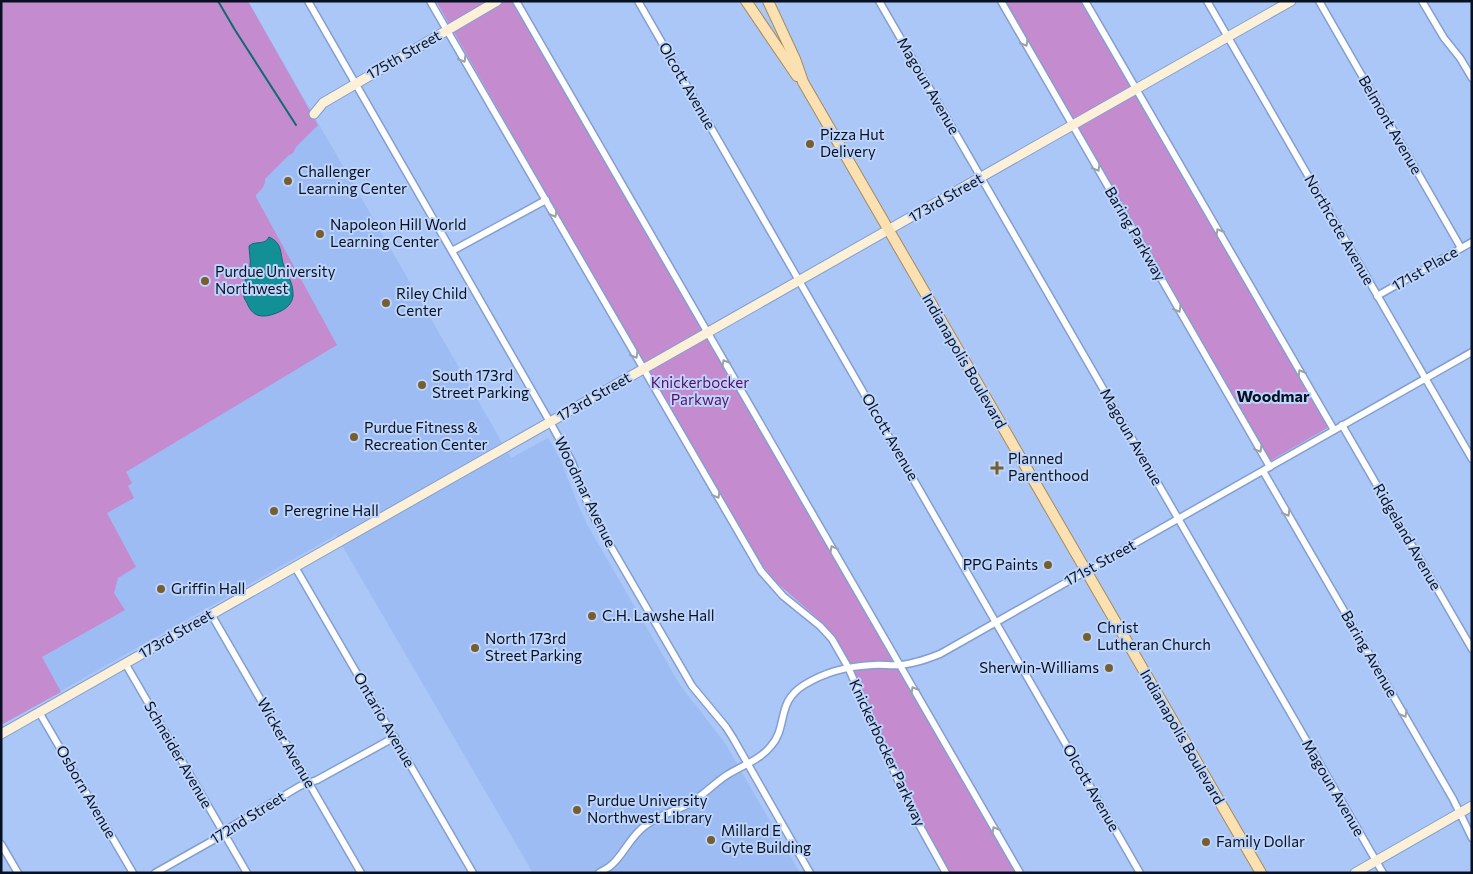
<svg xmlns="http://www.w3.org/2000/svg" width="1473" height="874" font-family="Commissioner,sans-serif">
<rect width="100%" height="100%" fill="#aac7f7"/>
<path fill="#9dbcf3" d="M1,1H248L511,458L548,438L560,459L579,507L588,526L680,685L725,743L800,873H533L336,535L1,725Z"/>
<g fill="#c48cce">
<path d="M1,1H248L318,125L296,147L293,153L288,156L265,179C266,186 260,191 256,195V197L337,345L126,472L132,483L128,486L134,498L107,513L136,567L118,578L114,593L125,610L42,657L61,692L1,725Z"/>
<path d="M436,1H514L1016,873H949L906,798L845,654L832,634L816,617L777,583L753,554Z"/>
<path d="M1004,1H1082L1329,427L1270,461Z"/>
</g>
<path fill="#138f96" stroke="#106973" d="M269,237C282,243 280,251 283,263C286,274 294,283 293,296C292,304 286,309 279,312C265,318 253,319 247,303C245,300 243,296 243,292C243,283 248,275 250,266C251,259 249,253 249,246C255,240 265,246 269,237Z"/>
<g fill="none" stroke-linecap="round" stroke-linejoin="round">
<path stroke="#106973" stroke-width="2" d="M218,1L235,30L296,125"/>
<g stroke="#849fce" stroke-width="9">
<g id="street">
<path d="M308,1L550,422L572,462L587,502L596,521L692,686L726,727L733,738L810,873"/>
<path d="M430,1L761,571L783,596L820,626L832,639L848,667L912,812L946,873"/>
<path d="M516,1L1020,873"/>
<path d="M638,1L1140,873"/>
<path d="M879,1L1383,873"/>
<path d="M1001,1L1270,467"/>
<path d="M1085,1L1334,430"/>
<path d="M1207,1L1472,459"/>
<path d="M1319,1L1461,248"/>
<path d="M1422,1L1444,38L1460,58L1472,78"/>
<path d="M452,251L546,200"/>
<path d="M1377,296L1472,242"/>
<path d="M1342,425L1472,649"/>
<path d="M1263,471L1453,799L1472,838"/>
<path d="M295,567L473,873"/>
<path d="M211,614L361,873"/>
<path d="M125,663L247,873"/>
<path d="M39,712L133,873"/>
<path d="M1,844L18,873"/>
<path d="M155,873L217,838L229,828L300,786L317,780L395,737"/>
<path d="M599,873C602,871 606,869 609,867C623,857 629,837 646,825C659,815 673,812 687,805C702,797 713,784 727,775C741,766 760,760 771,746C788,727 776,702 804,685C825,672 849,666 873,665C882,664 891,666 900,665C914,664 927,659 940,654L1472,352"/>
</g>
</g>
<g stroke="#849fce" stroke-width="11">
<g id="secondary">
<path d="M314,114L323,103L497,1"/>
<path d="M1,734L1291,1"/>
<path d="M1355,873L1472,806"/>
</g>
</g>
<g stroke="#a48b5e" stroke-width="12">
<g id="primary">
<path d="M746,1L797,76"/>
<path d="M768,1L795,59L803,82L1261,873"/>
</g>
</g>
<use href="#street" stroke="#fff" stroke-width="6"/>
<use href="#secondary" stroke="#fdf0d9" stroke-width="9"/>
<use href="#primary" stroke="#fbe0b2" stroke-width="10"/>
</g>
<defs><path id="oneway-chevron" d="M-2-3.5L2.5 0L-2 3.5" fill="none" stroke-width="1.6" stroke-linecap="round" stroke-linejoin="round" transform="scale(1.25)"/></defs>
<g stroke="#9ca0a7">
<use href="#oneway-chevron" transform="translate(1025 43) rotate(60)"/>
<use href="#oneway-chevron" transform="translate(463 59) rotate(60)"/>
<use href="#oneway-chevron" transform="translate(1097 168) rotate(60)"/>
<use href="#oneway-chevron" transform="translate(554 214) rotate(60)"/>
<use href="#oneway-chevron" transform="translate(1219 232) rotate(-120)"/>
<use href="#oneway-chevron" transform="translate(1178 309) rotate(60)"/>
<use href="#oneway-chevron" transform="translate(635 355) rotate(60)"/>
<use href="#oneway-chevron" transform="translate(725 363) rotate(-120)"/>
<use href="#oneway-chevron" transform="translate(1301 373) rotate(-120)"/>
<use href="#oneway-chevron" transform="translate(1259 449) rotate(60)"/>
<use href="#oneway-chevron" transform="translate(717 495) rotate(60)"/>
<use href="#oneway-chevron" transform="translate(1287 513) rotate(60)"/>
<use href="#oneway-chevron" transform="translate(833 549) rotate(-120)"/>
<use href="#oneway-chevron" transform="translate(914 690) rotate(-120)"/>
<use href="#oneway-chevron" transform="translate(1404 714) rotate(60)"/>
<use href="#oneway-chevron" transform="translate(995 830) rotate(-120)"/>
</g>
<g fill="#775e2f" stroke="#bdd4fb" stroke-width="2">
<circle cx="810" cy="144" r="5"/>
<circle cx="288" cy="181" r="5"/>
<circle cx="320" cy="234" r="5"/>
<circle cx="205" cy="281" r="5"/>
<circle cx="386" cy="303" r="5"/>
<circle cx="422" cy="385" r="5"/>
<circle cx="354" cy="437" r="5"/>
<path d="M994.5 460.5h5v5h5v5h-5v5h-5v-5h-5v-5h5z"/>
<circle cx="274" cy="511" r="5"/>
<circle cx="1048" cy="565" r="5"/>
<circle cx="161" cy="589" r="5"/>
<circle cx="592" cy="616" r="5"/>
<circle cx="1087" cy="637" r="5"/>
<circle cx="475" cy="648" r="5"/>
<circle cx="1109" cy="668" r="5"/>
<circle cx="577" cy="810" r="5"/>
<circle cx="711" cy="840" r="5"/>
<circle cx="1206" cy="842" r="5"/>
</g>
<g text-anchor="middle" stroke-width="4" stroke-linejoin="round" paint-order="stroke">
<g font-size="15" fill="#081122" stroke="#bdd4fb">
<text transform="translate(404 55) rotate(-30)" y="5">175th Street</text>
<text transform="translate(687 86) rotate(60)" y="5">Olcott Avenue</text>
<text transform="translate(928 86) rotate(60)" y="5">Magoun Avenue</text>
<text transform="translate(1390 125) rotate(60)" y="5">Belmont Avenue</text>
<text transform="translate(946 198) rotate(-30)" y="5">173rd Street</text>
<text transform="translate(1339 230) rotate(60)" y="5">Northcote Avenue</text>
<text transform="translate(1135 234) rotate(60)" y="5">Baring Parkway</text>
<text transform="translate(1425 269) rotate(-30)" y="5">171st Place</text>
<text transform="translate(964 361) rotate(60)" y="5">Indianapolis Boulevard</text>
<text transform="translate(594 397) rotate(-30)" y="5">173rd Street</text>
<text transform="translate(890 437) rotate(60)" y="5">Olcott Avenue</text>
<text transform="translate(1131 437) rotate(60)" y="5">Magoun Avenue</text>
<text transform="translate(585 492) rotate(64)" y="5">Woodmar Avenue</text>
<text transform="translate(1407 537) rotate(60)" y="5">Ridgeland Avenue</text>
<text transform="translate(1100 563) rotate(-29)" y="5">171st Street</text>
<text transform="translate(176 634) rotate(-30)" y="5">173rd Street</text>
<text transform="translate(1369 654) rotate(60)" y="5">Baring Avenue</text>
<text transform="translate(384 720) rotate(60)" y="5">Ontario Avenue</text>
<text transform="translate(1182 737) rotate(60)" y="5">Indianapolis Boulevard</text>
<text transform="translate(286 743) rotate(60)" y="5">Wicker Avenue</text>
<text transform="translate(887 753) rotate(65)" y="5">Knickerbocker Parkway</text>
<text transform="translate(178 755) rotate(60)" y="5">Schneider Avenue</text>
<text transform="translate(1091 788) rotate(60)" y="5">Olcott Avenue</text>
<text transform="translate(1333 788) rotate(60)" y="5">Magoun Avenue</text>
<text transform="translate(86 792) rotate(60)" y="5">Osborn Avenue</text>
<text transform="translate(248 818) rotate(-32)" y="5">172nd Street</text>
</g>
<g font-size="15" fill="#081122" stroke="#bdd4fb" text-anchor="start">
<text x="820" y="140">Pizza Hut<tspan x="820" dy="17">Delivery</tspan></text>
<text x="298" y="177">Challenger<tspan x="298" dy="17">Learning Center</tspan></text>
<text x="330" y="230">Napoleon Hill World<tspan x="330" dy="17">Learning Center</tspan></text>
<text x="215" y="277">Purdue University<tspan x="215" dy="17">Northwest</tspan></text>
<text x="396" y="299">Riley Child<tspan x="396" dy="17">Center</tspan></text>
<text x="432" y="381">South 173rd<tspan x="432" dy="17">Street Parking</tspan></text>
<text x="364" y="433">Purdue Fitness &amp;<tspan x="364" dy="17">Recreation Center</tspan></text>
<text x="1008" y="464">Planned<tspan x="1008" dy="17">Parenthood</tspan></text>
<text x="284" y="516">Peregrine Hall</text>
<text x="1038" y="570" text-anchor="end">PPG Paints</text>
<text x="171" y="594">Griffin Hall</text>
<text x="602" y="621">C.H. Lawshe Hall</text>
<text x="1097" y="633">Christ<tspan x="1097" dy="17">Lutheran Church</tspan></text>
<text x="485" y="644">North 173rd<tspan x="485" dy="17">Street Parking</tspan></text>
<text x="1099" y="673" text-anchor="end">Sherwin-Williams</text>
<text x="587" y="806">Purdue University<tspan x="587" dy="17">Northwest Library</tspan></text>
<text x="721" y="836">Millard E<tspan x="721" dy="17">Gyte Building</tspan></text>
<text x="1216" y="847">Family Dollar</text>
</g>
<g font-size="15" fill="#5a0b67" stroke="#bdd4fb">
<text x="700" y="388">Knickerbocker<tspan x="700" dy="17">Parkway</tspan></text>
</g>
<g font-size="16" font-weight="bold" fill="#081122" stroke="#bdd4fb">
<text x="1273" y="402">Woodmar</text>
</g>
</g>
<rect width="1473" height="874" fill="none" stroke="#081122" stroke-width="5"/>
</svg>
